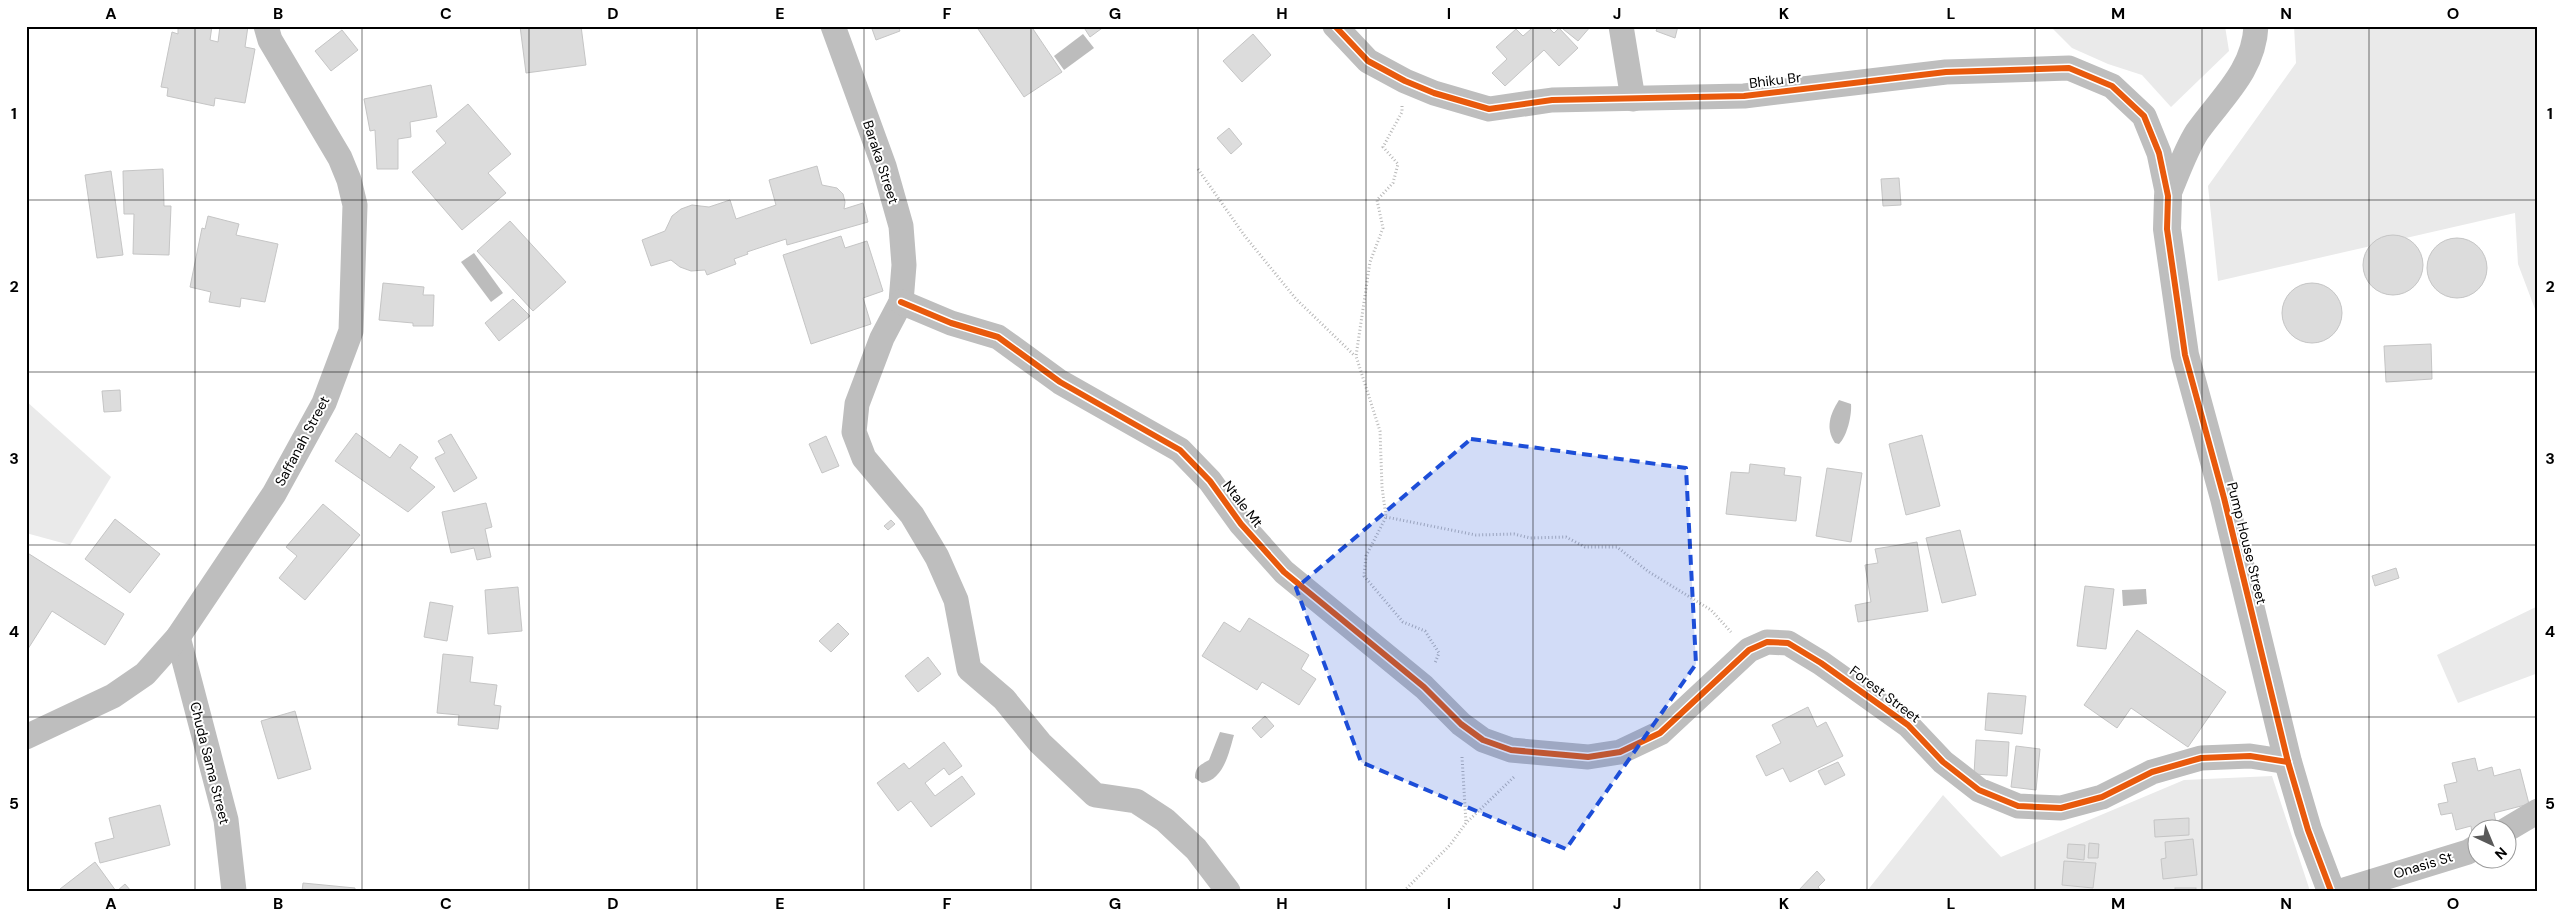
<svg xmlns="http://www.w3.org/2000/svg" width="2564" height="917" font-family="'DM Sans',sans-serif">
<rect width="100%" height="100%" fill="#fff"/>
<g fill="#eaeaea">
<path d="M2050,26H2225L2229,51L2171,107L2142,75L2108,64L2072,48Z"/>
<path d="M2294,26H2538V317L2518,264L2515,213L2218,281L2208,186L2296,63Z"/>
<path d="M26,401L111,477L70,545L26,533Z"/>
<path d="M2538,606V673L2458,703L2437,655Z"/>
<path d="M2272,776L2310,891H1867L1943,795L2001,857L2184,780Z"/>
</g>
<g fill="#bcbcbc">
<path d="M1083,34L1094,48L1064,70L1054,56Z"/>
<path d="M474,253L503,293L491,302L461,262Z"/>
<path d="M1839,400L1851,404C1852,415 1847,436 1839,444L1835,443C1825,428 1830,414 1839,400Z"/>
<path d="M2146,589L2147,604L2123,606L2122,590Z"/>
<path d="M1220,732L1234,735C1229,752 1224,780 1202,783L1195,778C1195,767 1200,765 1209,760Z"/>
</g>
<g fill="#dcdcdc" stroke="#c5c5c5">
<path d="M178,26H212L210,40L218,42L220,26H248L245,47L255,49L245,103L215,98L214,106L167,96L168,88L161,87L172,32L178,34Z"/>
<path d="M520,26H581L586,65L526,73Z"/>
<path d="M871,26H898L900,31L876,40Z"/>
<path d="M976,26H1031L1062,72L1024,97Z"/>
<path d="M1083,26H1105L1090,37Z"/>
<path d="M1529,26H1547L1554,33L1559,28L1578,48L1559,66L1544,50L1505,86L1492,73L1507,59L1496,47L1516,29L1523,36L1531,29Z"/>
<path d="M1565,26H1591L1578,41L1563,29Z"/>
<path d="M1658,26H1678L1675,38L1656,31Z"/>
<path d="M342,30L358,50L331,71L315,51Z"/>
<path d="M1253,34L1271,55L1242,82L1223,61Z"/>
<path d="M431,85L437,117L410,122L411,137L398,139V169H377L375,130L370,131L364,99Z"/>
<path d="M468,104L511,154L488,173L506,193L462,230L412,172L446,143L436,131Z"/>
<path d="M1229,128L1242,144L1231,154L1217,138Z"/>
<path d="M817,166L822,185L837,188L843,194L845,202L844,209L863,203L868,222L787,245L786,239L747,252L748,254L734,259L736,264L707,275L705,270L691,271L680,267L671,260L651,266L642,240L665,231L672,216L681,209L692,205L709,207L730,200L736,219L776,205L769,180Z"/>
<path d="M163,169L164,206H171L169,255L133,254L134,214H124L123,171Z"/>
<path d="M111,171L123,255L97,258L85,175Z"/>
<path d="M1899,178L1901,205L1883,206L1881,179Z"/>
<path d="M208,216L239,224L236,235L278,244L265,302L241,298L240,307L209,302L211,292L190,287L202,228L205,229Z"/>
<path d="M510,221L566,282L533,311L477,251Z"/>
<circle cx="2393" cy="265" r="30"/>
<path d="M841,236L845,248L867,241L883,291L863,298L871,324L811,344L783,255Z"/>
<circle cx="2457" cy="268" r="30"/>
<path d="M383,283L424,287L423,295H434L433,326H413V323L379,320Z"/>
<circle cx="2312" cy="313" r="30"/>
<path d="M513,299L530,316L499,341L485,323Z"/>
<path d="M2431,344L2432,379L2386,382L2384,346Z"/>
<path d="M120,390L121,411L104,412L102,391Z"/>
<path d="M356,433L390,458L400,444L418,457L410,468L435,487L408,512L335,461Z"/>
<path d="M451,434L477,478L454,492L435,458L445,453L438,441Z"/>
<path d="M1922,435L1940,506L1906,515L1889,444Z"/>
<path d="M826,436L839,466L822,473L809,444Z"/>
<path d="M1750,464L1785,468L1784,475L1801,477L1796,521L1726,514L1731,472L1749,473Z"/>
<path d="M1827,468L1862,473L1851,542L1816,536Z"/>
<path d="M486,503L492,527L485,529L491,557L477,560L474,548L451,553L442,512Z"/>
<path d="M323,504L360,535L305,600L279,578L297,556L286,547Z"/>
<path d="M115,519L160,554L130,593L85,559Z"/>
<path d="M891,520L895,524L888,530L884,526Z"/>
<path d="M1960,530L1976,595L1942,603L1926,538Z"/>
<path d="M1917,542L1928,611L1858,622L1855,605L1871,602L1865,565L1878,563L1875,549Z"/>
<path d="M26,552L124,614L105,645L52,611L26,652Z"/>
<path d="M2396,568L2399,578L2375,586L2372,576Z"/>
<path d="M2085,586L2114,589L2106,649L2077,646Z"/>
<path d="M518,587L522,631L488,634L485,590Z"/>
<path d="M430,602L453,606L447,641L424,637Z"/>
<path d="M1249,618L1309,655L1301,669L1316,679L1299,705L1262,682L1257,690L1202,656L1224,622L1240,632Z"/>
<path d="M838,623L849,634L831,652L819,641Z"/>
<path d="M2137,630L2226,692L2188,747L2131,708L2117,728L2084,705Z"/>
<path d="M443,654L473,657L470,682L497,685L494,705L501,706L498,729L458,725L459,715L437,713Z"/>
<path d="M928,657L941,674L918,692L905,676Z"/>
<path d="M1988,693L2026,696L2022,734L1985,730Z"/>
<path d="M1808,707L1817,727L1826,722L1843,756L1790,782L1783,768L1766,776L1756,756L1781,743L1772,725Z"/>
<path d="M295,711L311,769L278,779L261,721Z"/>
<path d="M1265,716L1274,726L1261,738L1252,728Z"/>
<path d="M1976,740L2009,742L2007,776L1974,774Z"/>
<path d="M944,742L962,766L949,775L944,768L925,783L935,796L962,776L975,794L931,827L911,801L898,811L877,783L904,763L909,769Z"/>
<path d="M2016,746L2040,749L2036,790L2011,787Z"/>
<path d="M2475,758L2478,771L2492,767L2494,776L2520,769L2529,804L2494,813L2497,827L2476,830V832L2472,833L2471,826L2456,830L2452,813L2441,815L2438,804L2448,802L2444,785L2457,782L2452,763Z"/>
<path d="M1838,762L1845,775L1825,785L1818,771Z"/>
<path d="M160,805L170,845L100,863L95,843L114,838L109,818Z"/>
<path d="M2189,818V835L2155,837L2154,820Z"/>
<path d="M2193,839L2197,875L2163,879L2161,859L2166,858L2165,842Z"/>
<path d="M2089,843L2099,844L2098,858H2088Z"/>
<path d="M2068,844L2085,845L2084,860L2067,858Z"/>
<path d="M2064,861L2096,863L2093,888L2062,885Z"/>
<path d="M95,862L116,891H62L60,889Z"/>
<path d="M1817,871L1825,880L1818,887L1821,891H1798Z"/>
<path d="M303,883L355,888V891H302Z"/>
<path d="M125,884L131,891H117Z"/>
<rect x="2175" y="888" width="21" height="3"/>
</g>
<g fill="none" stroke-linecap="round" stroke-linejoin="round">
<g stroke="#b8b8b8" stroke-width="3" stroke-dasharray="1 2.5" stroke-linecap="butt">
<path d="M1402,106V112L1383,147L1398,164L1393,183L1377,200L1383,228L1370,262L1356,356L1380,431L1382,487L1386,517L1366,556L1364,576L1403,622L1425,631L1439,653L1435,663"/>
<path d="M1198,169L1244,235L1296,299L1355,356"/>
<path d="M1386,517L1476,535L1514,534L1530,538L1566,537L1585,547H1617L1649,572L1711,610L1731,632"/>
<path d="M1462,757L1466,823"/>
<path d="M1404,891L1450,845L1466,823L1515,776"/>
</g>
<g stroke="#bebebe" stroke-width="25">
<path d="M833,26L884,166L901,226L904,265L901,302L882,338L857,404L854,432L864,458L912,515L937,557L956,600L969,669L1004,699L1040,743L1095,795L1136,801L1165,820L1196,849L1228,891"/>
<path d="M1335,26L1368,61L1405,81L1434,93L1489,109L1552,100L1744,96L1946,72L2069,68L2112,86L2144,116L2159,153L2168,196"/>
<path d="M1621,26L1633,99"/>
<path d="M2168,196C2177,175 2185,151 2197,132C2221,98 2254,71 2256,26"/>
<path d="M901,302L951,323L998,337L1060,382L1180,450L1210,481L1241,524L1284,572L1424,687L1461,724L1483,740L1511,750L1588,757L1620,752L1660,733L1749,650L1767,642L1788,643L1821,663L1908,725L1943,762L1979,790L2018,806L2061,808L2102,797L2152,772L2201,758L2250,756L2288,762"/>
<path d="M178,637L226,820L234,891"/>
<path d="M26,737L113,696L145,674L178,637L274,494L324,403L351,331L355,205L349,180L340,158L270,40L266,26"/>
<path d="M2506,830L2538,811"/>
<path d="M2341,891L2468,852L2476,847"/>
</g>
<path stroke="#bebebe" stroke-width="28" d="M2168,196L2167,229L2185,355L2224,498L2288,762L2308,830L2331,891"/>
<g stroke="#fff" stroke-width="9">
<g id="cycleway">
<path d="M1335,26L1368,61L1405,81L1434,93L1489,109L1552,100L1744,96L1946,72L2069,68L2112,86L2144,116L2159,153L2168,196L2167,229L2185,355L2224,498L2288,762L2308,830L2331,891"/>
<path d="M901,302L951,323L998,337L1060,382L1180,450L1210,481L1241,524L1284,572L1424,687L1461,724L1483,740L1511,750L1588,757L1620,752L1660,733L1749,650L1767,642L1788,643L1821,663L1908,725L1943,762L1979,790L2018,806L2061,808L2102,797L2152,772L2201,758L2250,756L2288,762"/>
</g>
</g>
<use href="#cycleway" stroke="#e8590c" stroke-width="6"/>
</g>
<path fill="#1d4ed8" fill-opacity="0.2" stroke="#1d4ed8" stroke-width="4" stroke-dasharray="10 6" stroke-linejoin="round" d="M1471,439L1686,468L1696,664L1566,849L1361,762L1296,588Z"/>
<path fill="none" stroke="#000" stroke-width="1" stroke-opacity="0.55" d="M195,26V891M362,26V891M529,26V891M697,26V891M864,26V891M1031,26V891M1198,26V891M1366,26V891M1533,26V891M1700,26V891M1867,26V891M2035,26V891M2202,26V891M2369,26V891M26,200H2538M26,372H2538M26,545H2538M26,717H2538"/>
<g text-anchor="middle" stroke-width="4" stroke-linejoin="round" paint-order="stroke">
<g font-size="14" fill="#000" stroke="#fff">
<text transform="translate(1775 80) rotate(-7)" y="5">Bhiku Br</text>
<text transform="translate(881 162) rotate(72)" y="5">Baraka Street</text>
<text transform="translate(302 441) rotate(-62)" y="5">Saffanah Street</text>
<text transform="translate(1243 504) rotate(52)" y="5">Ntale Mt</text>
<text transform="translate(2247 543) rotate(76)" y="5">Pump House Street</text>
<text transform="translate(1885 694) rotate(37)" y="5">Forest Street</text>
<text transform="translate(210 763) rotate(76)" y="5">Chuda Sama Street</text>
<text transform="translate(2423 865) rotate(-17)" y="5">Onasis St</text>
</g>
</g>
<rect width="2564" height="917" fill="none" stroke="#ffffff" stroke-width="55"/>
<g transform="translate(2492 844) rotate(136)"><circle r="24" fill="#ffffff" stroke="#999999"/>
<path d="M0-4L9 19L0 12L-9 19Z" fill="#595959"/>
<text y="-8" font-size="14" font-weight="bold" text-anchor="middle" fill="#000000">N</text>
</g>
<rect x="28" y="28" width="2508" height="862" fill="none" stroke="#000" stroke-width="2"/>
<g font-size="16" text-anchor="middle" font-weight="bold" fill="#000">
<text x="111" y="19">A</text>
<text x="278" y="19">B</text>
<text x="446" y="19">C</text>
<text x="613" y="19">D</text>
<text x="780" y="19">E</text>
<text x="947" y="19">F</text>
<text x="1115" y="19">G</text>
<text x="1282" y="19">H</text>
<text x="1449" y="19">I</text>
<text x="1617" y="19">J</text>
<text x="1784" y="19">K</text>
<text x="1951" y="19">L</text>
<text x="2118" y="19">M</text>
<text x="2286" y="19">N</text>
<text x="2453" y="19">O</text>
<text x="14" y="119">1</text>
<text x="2550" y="119">1</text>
<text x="14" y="292">2</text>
<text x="2550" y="292">2</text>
<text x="14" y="464">3</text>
<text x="2550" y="464">3</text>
<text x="14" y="637">4</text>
<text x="2550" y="637">4</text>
<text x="14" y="809">5</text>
<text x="2550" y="809">5</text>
<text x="111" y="909">A</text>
<text x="278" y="909">B</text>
<text x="446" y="909">C</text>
<text x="613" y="909">D</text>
<text x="780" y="909">E</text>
<text x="947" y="909">F</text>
<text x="1115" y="909">G</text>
<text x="1282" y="909">H</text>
<text x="1449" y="909">I</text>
<text x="1617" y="909">J</text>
<text x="1784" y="909">K</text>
<text x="1951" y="909">L</text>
<text x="2118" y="909">M</text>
<text x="2286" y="909">N</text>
<text x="2453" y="909">O</text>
</g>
</svg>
